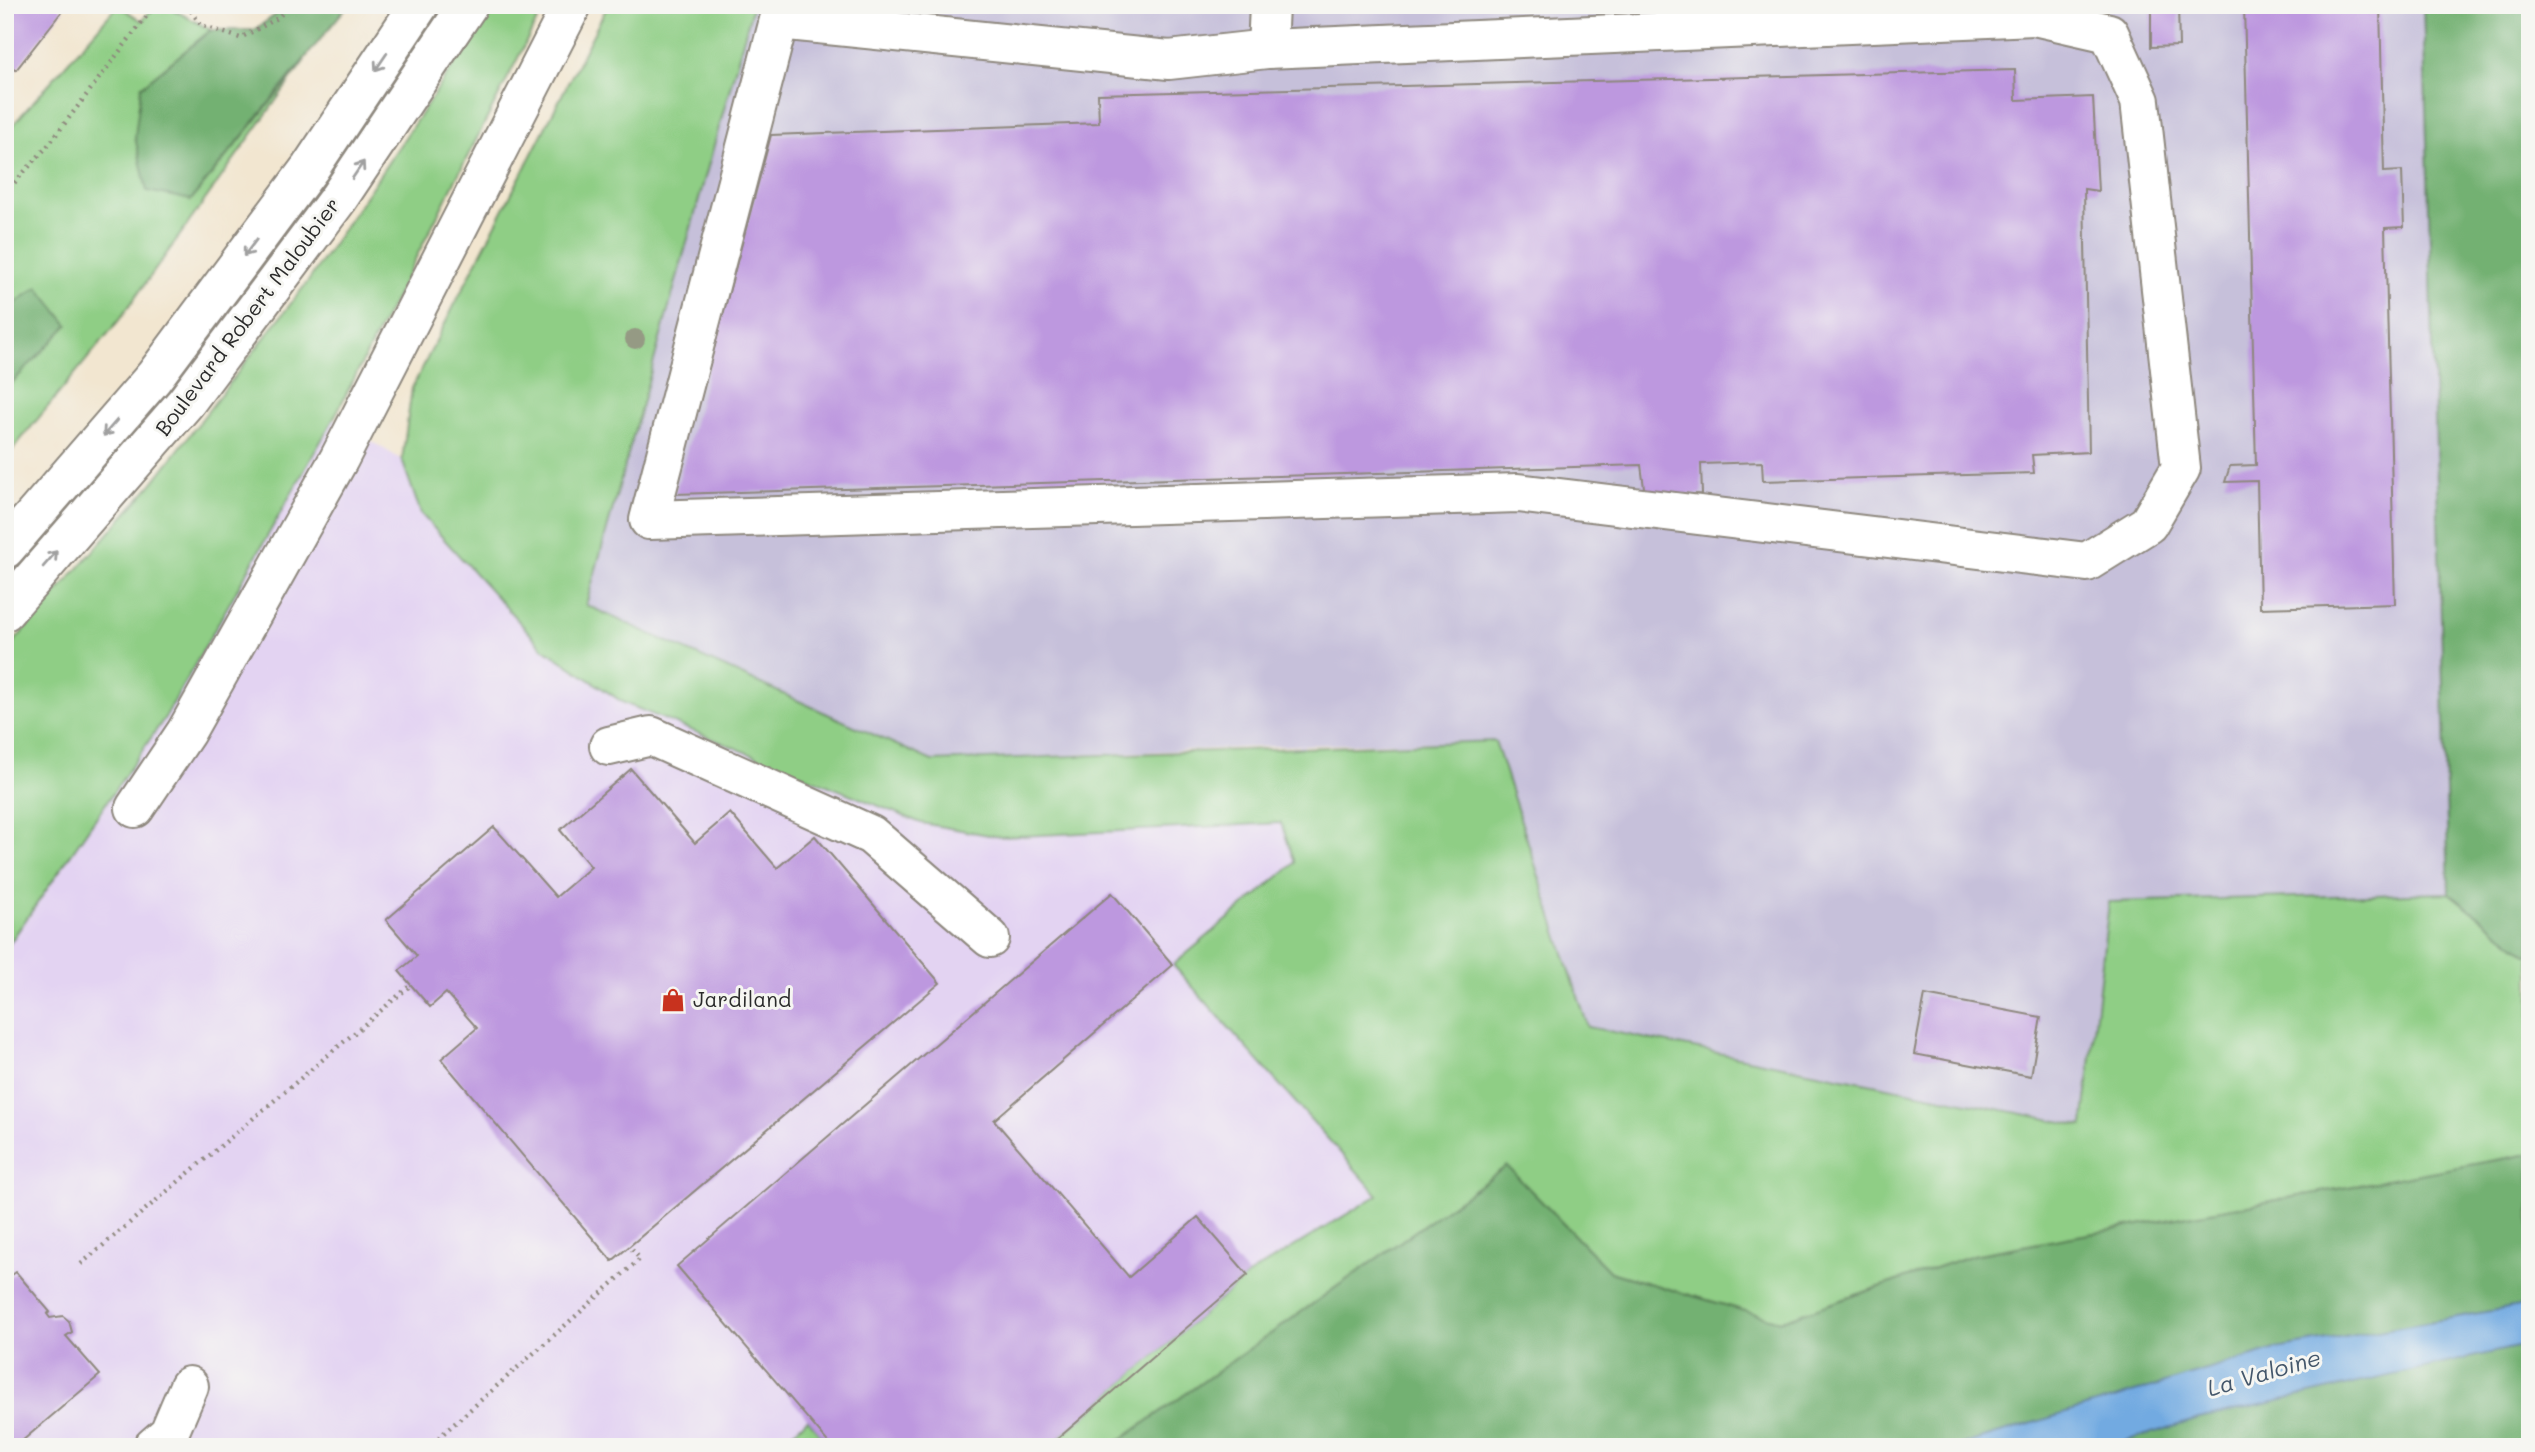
<svg xmlns="http://www.w3.org/2000/svg" width="2535" height="1452" font-family="Mali,sans-serif">
<rect width="100%" height="100%" fill="#f6f6f2"/>
<filter id="ink" filterUnits="userSpaceOnUse"><feTurbulence type="fractalNoise" baseFrequency=".0143" numOctaves="2"/><feDisplacementMap in="SourceGraphic" scale="14" xChannelSelector="R" yChannelSelector="G"/><feConvolveMatrix kernelMatrix="1 2 1 2 8 2 1 2 1" color-interpolation-filters="sRGB"/></filter>
<filter id="wash" filterUnits="userSpaceOnUse"><feTurbulence type="fractalNoise" baseFrequency=".00686" numOctaves="4" result="noise"/><feDisplacementMap in="SourceGraphic" scale="28" xChannelSelector="R" yChannelSelector="G"/><feGaussianBlur stdDeviation="1.57" result="paint"/><feColorMatrix in="noise" values="0 0 0 0 0 0 0 0 0 0 0 0 0 0 0 0 0 1.4 0 .05"/><feComposite in="paint" operator="in"/></filter>
<g filter="url(#wash)">
<rect width="100%" height="100%" fill="#f2e6d0"/>
<path fill="#e3d3f2" d="M334,418L402,460L421,515L921,823L1303,745L1588,1027L1111,1447H5L7,943L166,716Z"/>
<path fill="#c6c0da" d="M753,5H2423L2449,893L2109,902L2084,1126L1588,1027L1495,741L1303,745L932,761L586,605Z"/>
<g fill="#8fce85" stroke="#5d7c58" stroke-width="2">
<path d="M118,5L142,21L155,5H165L211,30L141,87L191,200L305,60L120,319L5,459V134Z"/>
<path d="M494,5H545L334,418L166,716L5,950V652L151,485L309,280Z"/>
<path d="M608,5H753L586,605L932,761L1495,741L1588,1027L2083,1126L2109,902L2449,893L2530,956V1154L1973,1255L1780,1321L1610,1272L1507,1166L1111,1447H1048L1248,1275L1378,1195L1173,965L1295,863L1281,823L1000,837L921,823L624,703L543,648L421,514L402,460L412,388Z"/>
<path d="M808,1419L832,1447H791L785,1439Z"/>
</g>
<g fill="#73b172" stroke="#4f6e4e" stroke-width="2">
<path d="M289,5H348L191,200L147,191L135,137L141,87L211,30H254Z"/>
<path d="M2423,5H2530V956L2449,893Z"/>
<path d="M38,287L68,325L5,390V310Z"/>
<path d="M2530,1154V1447H1111L1507,1166L1610,1272L1780,1321L1973,1255Z"/>
</g>
<path fill="#72aae1" stroke="#4e6a86" stroke-width="2" d="M2530,1304V1344L2199,1419L2105,1447H1954L2276,1349Z"/>
<g id="blocks">
<g fill="#bd98df">
<path d="M5,5H57L63,10L16,70L5,61Z"/>
<path d="M2151,5H2178L2179,46L2151,47Z"/>
<path d="M2244,5H2380L2384,172L2402,171L2404,227L2385,228L2395,604L2260,608L2257,481L2225,482L2230,466L2256,465Z"/>
<path d="M2015,70L2016,100L2093,97L2098,191L2084,189L2089,452L2032,455L2034,473L1763,481L1762,462L1701,464L1702,494L1645,495L1641,465L675,494L771,135L1099,123L1098,94Z"/>
<path d="M631,769L695,843L730,813L777,868L815,836L940,983L612,1261L441,1059L477,1028L446,993L430,1007L399,971L417,956L386,920L494,827L556,897L591,867L560,830Z"/>
<path d="M1112,893L1173,965L994,1120L1129,1277L1198,1217L1248,1275L1048,1447H832L677,1266Z"/>
<path d="M1925,995L2041,1017L2031,1076L1914,1054Z"/>
<path d="M16,1272L50,1312L47,1314L50,1318L63,1316L69,1321L72,1332L66,1336L100,1375L15,1447H5V1280Z"/>
</g>
</g>
</g>
<g filter="url(#ink)">
<use href="#blocks" fill-opacity="0" stroke="#8e887e" stroke-width="2"/>
<g fill="none" stroke-linecap="round" stroke-linejoin="round">
<g stroke="#8e887e" stroke-width="42">
<g id="minor">
<path d="M1269,5L1267,49L2034,16L2033,5"/>
<path d="M1267,49L1169,60L779,20L649,520L1518,493L2087,562L2148,524L2181,468L2140,101L2109,33L2034,16"/>
<path d="M609,746L651,736L871,835L990,938"/>
<path d="M135,808L186,732L339,459L572,5"/>
<path d="M153,1447L169,1433L189,1386"/>
</g>
</g>
<g stroke="#8e887e" stroke-width="42">
<g id="major">
<path d="M5,549L154,377L310,168L419,5"/>
<path d="M5,611L186,402L338,199L468,5"/>
</g>
</g>
<g stroke="#8e887e" stroke-width="4.5" stroke-dasharray="2 5" stroke-linecap="butt">
<path d="M187,5L201,25L240,38L278,18L289,5"/>
<path d="M5,193L46,148L155,5"/>
<path d="M81,1264L411,985"/>
<path d="M428,1447L640,1259L630,1247"/>
</g>
<use href="#minor" stroke="#fff" stroke-width="38"/>
<use href="#major" stroke="#fff" stroke-width="38"/>
</g>
<circle fill="#959a84" cx="635" cy="339" r="10"/>
<defs><path id="oneway-shaft" d="M-6 0H5M1.5-3L5.5 0L1.5 3" fill="none" stroke-width="1.6" stroke-linecap="round" stroke-linejoin="round" transform="scale(1.75)"/></defs>
<g stroke="#a0a0a0">
<use href="#oneway-shaft" transform="translate(381 62) rotate(124)"/>
<use href="#oneway-shaft" transform="translate(358 170) rotate(-56)"/>
<use href="#oneway-shaft" transform="translate(250 248) rotate(127)"/>
<use href="#oneway-shaft" transform="translate(110 428) rotate(131)"/>
<use href="#oneway-shaft" transform="translate(50 559) rotate(-49)"/>
</g>
</g>
<defs>
<g id="shop-bare" transform="scale(1.89)"><path d="M-5-2.5h2.3a2.7 3.5 0 0 1 5.4 0H5L5.5 6h-11ZM-1.5-2.5h3a1.5 2.3 0 0 0-3 0Z" fill="#c8321e" stroke="#f6f6f2" stroke-width="2.5" paint-order="stroke"/></g>
</defs>
<g fill-rule="evenodd">
<use href="#shop-bare" x="673" y="1000"/>
</g>
<g text-anchor="middle" stroke-width="6" stroke-linejoin="round" paint-order="stroke">
<g font-size="21" fill="#2b2b2b" stroke="#f6f6f2">
<text transform="translate(248 317) rotate(-53)" y="7">Boulevard Robert Maloubier</text>
</g>
<g font-size="21" fill="#2b2b2b" stroke="#f6f6f2" text-anchor="start">
<text x="693" y="1007">Jardiland</text>
</g>
<g font-size="23" font-style="italic" fill="#44576b" stroke="#f6f6f2">
<text transform="translate(2264 1373) rotate(-16)" y="8">La Valoine</text>
</g>
</g>
<rect width="2535" height="1452" fill="none" stroke="#f6f6f2" stroke-width="28"/>
</svg>
